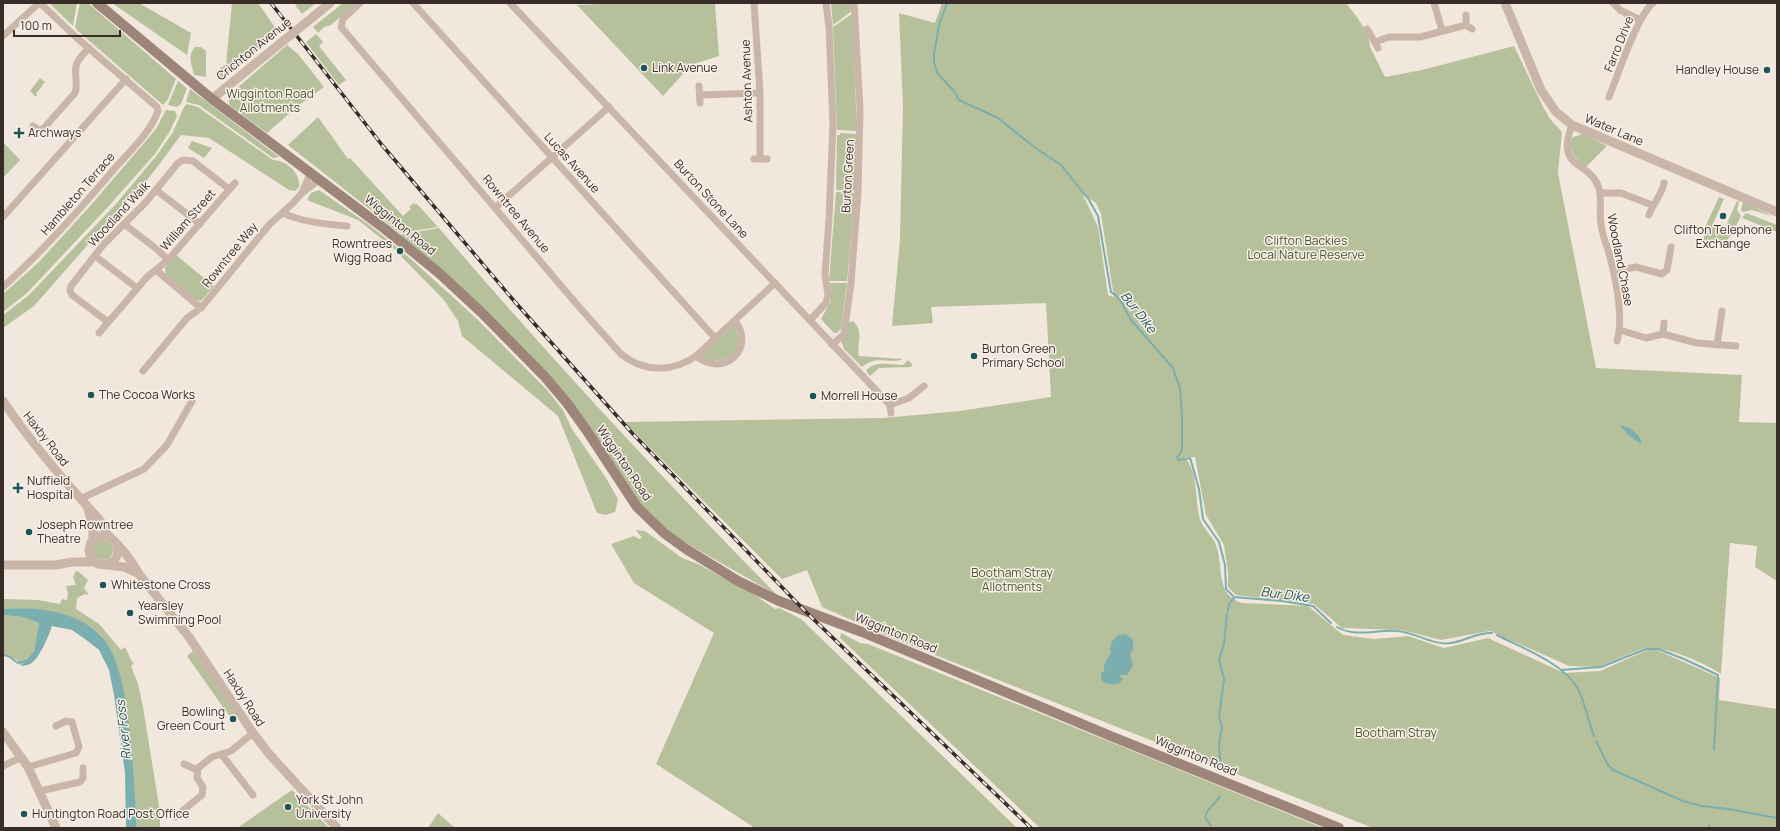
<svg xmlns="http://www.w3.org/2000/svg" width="1780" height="831" font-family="Manrope,sans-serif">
<rect width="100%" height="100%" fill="#f2e7dc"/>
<g fill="#b6c19c" fill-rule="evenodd">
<path d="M53,3H77L73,26L51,5Z"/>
<path d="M80,3H88L176,79L168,99L163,105L78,31L75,27Z"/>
<path d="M112,3H139L191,33L187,55Z"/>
<path d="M232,3H258L279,33L223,78L218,77L217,71L226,64Z"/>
<path d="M299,3H316L302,14L295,5Z"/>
<path d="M343,3H356L331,25L324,27L318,33L313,27Z"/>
<path d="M626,3H715L719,56L691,65L663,96L577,5Z"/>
<path d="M831,3H851L852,11L833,25Z"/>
<path d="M942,3H1346C1355,14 1370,33 1370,47L1385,77L1422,70L1514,46L1542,105L1550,119L1562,132L1558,173L1596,368L1742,375L1739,422L1777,423V581L1755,567L1757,546L1730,543L1721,674C1702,662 1666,646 1644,648L1598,667L1569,666L1490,631L1441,640L1402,630L1342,628L1314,604L1236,595L1228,587V572L1224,545L1206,515L1195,457H1185C1198,474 1195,495 1199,516C1201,527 1212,535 1216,545C1224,567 1215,595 1242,603L1308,606L1343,635L1374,639L1408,636L1444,648L1488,638L1564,673L1600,671L1652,648L1720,678L1719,700L1777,709V828H1373L887,636L822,607L807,570L782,579L624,422L883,418L960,411L1051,397L1046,303L931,307L933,323L892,326L900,240L903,106L899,13L935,23ZM1083,195L1096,203L1101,214L1114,297L1108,295L1098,227Z"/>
<path d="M852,14L857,131L837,130L833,27Z"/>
<path d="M316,34L323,42L319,46L346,80L339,85L306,42Z"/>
<path d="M287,45L298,54L324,87L299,105L267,133L229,105V95Z"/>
<path d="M195,47H201L206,51V77L194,75C192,66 187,55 195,47Z"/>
<path d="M40,78L45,82L36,94L37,95L36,97L30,91Z"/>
<path d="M178,81L187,88L181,104L177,107L168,105Z"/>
<path d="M190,89L279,157L273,158L199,105L186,102Z"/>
<path d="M187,104L198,107L273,160C286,160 301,173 299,187L295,191L289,190L209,138L181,135C162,160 144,188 119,208L121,213L99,232L34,306L3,328V315L29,295L115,205L157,155L173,132L184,107Z"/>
<path d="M166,110L175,111L177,116L170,131L155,154L106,209L27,293L3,312V294L39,262L91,205L156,129Z"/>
<path d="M318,117L348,159L350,158L403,216L411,209L409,207L414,203L416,205L417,204L438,227L400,233L288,145Z"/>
<path d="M840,133L857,134L855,191L836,190L837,135H840Z"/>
<path d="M1583,134L1607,146L1586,167C1576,159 1566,150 1573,137Z"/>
<path d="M192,141L212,148L204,158L188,148Z"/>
<path d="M3,142L20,160L3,178Z"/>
<path d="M319,190L368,224L399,249L398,251L401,253L402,252L412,260L477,319L547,390L563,410L572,429L606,478L618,499L615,512L606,515L597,513L558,416L462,336L458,321L444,300L392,247L358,220L307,200L311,193Z"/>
<path d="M836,192L855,193L847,281H829Z"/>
<path d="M1719,197L1724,199L1712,226L1724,230L1737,201L1739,202L1737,210L1741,216L1732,234L1727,240L1703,243L1706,225Z"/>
<path d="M1743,202L1772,216L1752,210L1743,212L1741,210Z"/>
<path d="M1746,213L1777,225V232L1742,218Z"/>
<path d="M439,228C547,355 660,476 777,595L686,543L667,530L653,517L635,498L582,419L398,235Z"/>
<path d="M176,255L214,286L201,301L195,300L166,275L165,268Z"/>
<path d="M830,283H847L841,329L837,333H834L821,319L831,301Z"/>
<path d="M853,321C865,333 856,343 859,356L903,359C889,365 878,354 862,367L844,349L841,341L848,323Z"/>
<path d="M734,325C749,349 724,370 701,356Z"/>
<path d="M908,360L913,365L910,367L879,368L870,376L866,371C874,360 891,365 903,365Z"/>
<path d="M636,530L645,531L682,558L698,564L755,595L775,609L779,608L801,619L1017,828H755L656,764L714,633L634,583L611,544L634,536L639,539L642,538Z"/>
<circle cx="103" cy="550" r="10"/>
<path d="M76,571L79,572L88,580L84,588L89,595L85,594L77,598L76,609L99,624L121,650L125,647L131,660L134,663L131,666L138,684L143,707L160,812V828H137C134,792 131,757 127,722C123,697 122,672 111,650C93,613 39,606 3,609V599L38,600L60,604L62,599L67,600L68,593L66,586L76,585L73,577Z"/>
<path d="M3,615L23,617L39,623L34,651L21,666L17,660L3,654Z"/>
<path d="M841,633L860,643L868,644L1323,828H1040L840,638Z"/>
<path d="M193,651L236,714L230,717L187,656Z"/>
<path d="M292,790L329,828H238L243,824Z"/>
<path d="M438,813L455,828H428Z"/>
</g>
<g fill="#7baeaf">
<path d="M1620,425C1631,428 1639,432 1642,444C1633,439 1626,434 1620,425Z"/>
<path d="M3,609C37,606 79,611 103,638C132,670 133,783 137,828H126L125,773L114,695L109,670L99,650L85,639L72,630L52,626C49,635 39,660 30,664C27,665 24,666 21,666L34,651L39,623L23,617L3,615Z"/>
<path d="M1126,634L1133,640V650L1130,653L1133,666L1127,675H1119L1123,679C1117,687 1108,685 1101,680V673L1104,672C1104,660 1107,661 1111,652L1110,649L1112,641L1118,635Z"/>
</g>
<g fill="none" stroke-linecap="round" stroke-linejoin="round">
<g stroke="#7baeaf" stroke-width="2">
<path d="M947,3L939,25L934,54V63L938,74L954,91L959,100L998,118L1034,147L1061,165L1089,200L1098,216L1111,292L1119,298L1131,320L1173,368L1180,388L1182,414V450L1177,458L1178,460L1190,458L1191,461L1199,489L1203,519L1219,542L1225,565L1226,589L1234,597L1282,601L1313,606L1331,623"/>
<path d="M1228,611L1229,604L1234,598"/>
<path d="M1337,627C1356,638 1377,629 1397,631C1415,632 1433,646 1451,643C1466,641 1474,633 1492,633"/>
<path d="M1497,635C1522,648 1561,662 1577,687C1583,696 1589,723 1594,736"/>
<path d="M3,655L8,656L18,663L26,661"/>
<path d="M1561,670L1601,667L1646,649H1658L1684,659L1718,675L1714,750"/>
<path d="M1596,741L1608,765L1613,770L1683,801L1701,806L1728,809L1777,818"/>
<path d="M1221,767L1219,745L1222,726L1219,717L1224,679L1219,659L1224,644L1227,614"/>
<path d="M1212,828L1205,817C1207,808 1216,804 1220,796"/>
<path d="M1709,828V825"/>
</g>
<g stroke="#cab6a8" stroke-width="7">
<path d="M360,3L343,19L341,27L580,308L621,354C643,372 672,373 696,356L775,283"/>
<path d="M413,3L715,338"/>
<path d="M510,3L890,405L891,413"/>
<path d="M754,3L760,93V159"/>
<path d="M1434,3L1442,30"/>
<path d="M1613,3L1620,10L1640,20"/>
<path d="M1466,15V25L1472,29"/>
<path d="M1367,29L1378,48"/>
<path d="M3,36L39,3"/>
<path d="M1375,42L1389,37H1420L1466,25"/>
<path d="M699,86L700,103"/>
<path d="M700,95L760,93"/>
<path d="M1609,97C1618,75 1637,16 1653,3"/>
<path d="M1572,125C1555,171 1589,159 1599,188C1602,199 1599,212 1601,224C1602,234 1606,244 1609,253C1615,276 1624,318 1617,341"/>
<path d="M33,126L39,130L43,129L75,93C79,83 72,70 78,61C81,56 85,52 89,48"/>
<path d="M754,159H767"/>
<path d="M156,190L200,224"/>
<path d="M302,193L311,172"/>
<path d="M1600,193H1621L1652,205"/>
<path d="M496,207L609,107"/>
<path d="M283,213C298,221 329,225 347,226"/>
<path d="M1649,215C1653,203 1662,195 1664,183"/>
<path d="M3,217L126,79"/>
<path d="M124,224L158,250L168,260"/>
<path d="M95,256L137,288"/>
<path d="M156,270L201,308"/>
<path d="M1614,271L1636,267L1662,274L1667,270L1671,247"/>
<path d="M3,287C44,250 80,209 116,167C131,150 150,133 158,111L157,107L77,38L40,3"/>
<path d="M810,320L826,303L828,295L825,275L829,218L833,124L829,27L826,3"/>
<path d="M108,322L72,295L70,290L71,286L103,245L146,202L178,163L183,160L193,161L229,189"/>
<path d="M1620,330L1646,338L1663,334L1697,343L1736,346"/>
<path d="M99,333L147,277L168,260L235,183"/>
<path d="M1663,334L1664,323"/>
<path d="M832,345L844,334L851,283L858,192L860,108L854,3"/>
<path d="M1717,345L1722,311"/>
<path d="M696,356C725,379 756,347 735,321"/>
<path d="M143,371L187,318L201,308L269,225L293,203L302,193L320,179"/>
<path d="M890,405L909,398L924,386"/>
<path d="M80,499L144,469L167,445L192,401"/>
<path d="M222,755L253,795"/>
<path d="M184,764L197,770"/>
<path d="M3,766L22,757"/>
<path d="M28,767L76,753L79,747L72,722L66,721L56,726"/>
<path d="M40,791L80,782L83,778V768"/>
<path d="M175,817L202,795L203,787L197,778L198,768L212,757L231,751L253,733"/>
</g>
<g stroke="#cab6a8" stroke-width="9">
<path d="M1505,3L1541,90L1556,112L1572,125L1777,212"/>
<path d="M313,17L330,3"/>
<path d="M212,99L272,50"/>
<path d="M3,401C31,443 64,481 98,518C103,523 104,532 109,536C121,547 131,559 139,574L189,637L253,733L270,755L337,828"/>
<path d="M88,509L93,526V539"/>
<path d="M108,536H98L91,542L89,550L91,559L98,564L124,567L139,574"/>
<path d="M107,564C117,561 120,553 116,543"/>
<path d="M3,565H56L72,562H94"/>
<path d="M3,732L28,767L56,828"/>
</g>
<path stroke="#9e857a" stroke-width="10" d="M97,3L212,99L385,229L439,273L481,312L545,377L567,403L587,431L637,507L664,533L686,549L738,581L779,601L862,632L1113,737L1339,828"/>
<g stroke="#372c28" stroke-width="3.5">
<path id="rail" d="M271,3L382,145L515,302L633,434L806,612L1031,828"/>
</g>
<use href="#rail" stroke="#f9f1e9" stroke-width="2" stroke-dasharray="6" stroke-linecap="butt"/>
<path stroke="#cab6a8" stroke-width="9" d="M272,50L313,17"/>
</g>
<g fill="#1e5658" stroke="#f9f1e9" stroke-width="1.5">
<circle cx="644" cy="68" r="4"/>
<circle cx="1767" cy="70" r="4"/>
<path d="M17 127h4v4h4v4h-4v4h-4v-4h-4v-4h4z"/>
<circle cx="1723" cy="216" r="4"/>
<circle cx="400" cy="251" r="4"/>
<circle cx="974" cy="356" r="4"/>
<circle cx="91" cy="395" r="4"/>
<circle cx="813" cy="396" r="4"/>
<path d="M16 482h4v4h4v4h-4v4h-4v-4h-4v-4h4z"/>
<circle cx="29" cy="532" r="4"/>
<circle cx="103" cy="585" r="4"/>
<circle cx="130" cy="613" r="4"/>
<circle cx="233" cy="719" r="4"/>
<circle cx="288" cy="807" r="4"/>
<circle cx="24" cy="814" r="4"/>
</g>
<g text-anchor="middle" stroke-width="3" stroke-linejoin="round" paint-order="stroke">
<g font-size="12" fill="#372c28" stroke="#f9f1e9">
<text transform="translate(1619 44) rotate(-68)" y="4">Farro Drive</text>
<text transform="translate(254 49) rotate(-39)" y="4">Crichton Avenue</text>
<text transform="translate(747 81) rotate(-92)" y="4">Ashton Avenue</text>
<text transform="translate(1614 130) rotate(23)" y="4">Water Lane</text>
<text transform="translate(572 163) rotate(48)" y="4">Lucas Avenue</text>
<text transform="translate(848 176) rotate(-87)" y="4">Burton Green</text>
<text transform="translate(78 194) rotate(-49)" y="4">Hambleton Terrace</text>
<text transform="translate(711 199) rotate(47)" y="4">Burton Stone Lane</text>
<text transform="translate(119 214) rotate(-47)" y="4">Woodland Walk</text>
<text transform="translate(516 214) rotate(50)" y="4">Rowntree Avenue</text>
<text transform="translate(188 220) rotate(-49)" y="4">William Street</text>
<text transform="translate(400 225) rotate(39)" y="4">Wigginton Road</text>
<text transform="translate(230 255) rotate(-51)" y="4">Rowntree Way</text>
<text transform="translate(1620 260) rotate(79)" y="4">Woodland Chase</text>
<text transform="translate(46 439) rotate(52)" y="4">Haxby Road</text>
<text transform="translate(624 463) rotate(56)" y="4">Wigginton Road</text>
<text transform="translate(896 633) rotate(22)" y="4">Wigginton Road</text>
<text transform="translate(244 698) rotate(57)" y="4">Haxby Road</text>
<text transform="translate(1196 756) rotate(22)" y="4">Wigginton Road</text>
</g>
<g font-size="12" fill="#372c28" stroke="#f9f1e9" text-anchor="start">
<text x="652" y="72">Link Avenue</text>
<text x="1759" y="74" text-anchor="end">Handley House</text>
<text x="28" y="137">Archways</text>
<text x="1723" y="234" text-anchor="middle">Clifton Telephone<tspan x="1723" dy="14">Exchange</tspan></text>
<text x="392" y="248" text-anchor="end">Rowntrees<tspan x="392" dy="14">Wigg Road</tspan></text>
<text x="982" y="353">Burton Green<tspan x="982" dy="14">Primary School</tspan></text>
<text x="99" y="399">The Cocoa Works</text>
<text x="821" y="400">Morrell House</text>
<text x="27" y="485">Nuffield<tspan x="27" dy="14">Hospital</tspan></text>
<text x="37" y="529">Joseph Rowntree<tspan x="37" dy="14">Theatre</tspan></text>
<text x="111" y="589">Whitestone Cross</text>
<text x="138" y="610">Yearsley<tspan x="138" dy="14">Swimming Pool</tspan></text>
<text x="225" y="716" text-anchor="end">Bowling<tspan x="225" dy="14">Green Court</tspan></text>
<text x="296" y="804">York St John<tspan x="296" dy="14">University</tspan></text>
<text x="32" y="818">Huntington Road Post Office</text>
</g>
<g font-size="12" fill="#47552c" stroke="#f9f1e9">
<text x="270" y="98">Wigginton Road<tspan x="270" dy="14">Allotments</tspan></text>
<text x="1306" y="245">Clifton Backies<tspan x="1306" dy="14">Local Nature Reserve</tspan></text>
<text x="1012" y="577">Bootham Stray<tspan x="1012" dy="14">Allotments</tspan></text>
<text x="1396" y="737">Bootham Stray</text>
</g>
<g font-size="13" font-style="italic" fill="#1e5658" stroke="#f9f1e9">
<text transform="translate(1139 312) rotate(52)" y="5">Bur Dike</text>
<text transform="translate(1285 594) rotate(7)" y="5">Bur Dike</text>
<text transform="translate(123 730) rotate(-96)" y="5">River Foss</text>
</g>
</g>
<rect width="1780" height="831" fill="none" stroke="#372c28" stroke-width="8"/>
<path d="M14 30v6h106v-6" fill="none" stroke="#372c28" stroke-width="2"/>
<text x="20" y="30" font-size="12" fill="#372c28" stroke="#f9f1e9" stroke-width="3" paint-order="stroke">100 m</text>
</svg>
